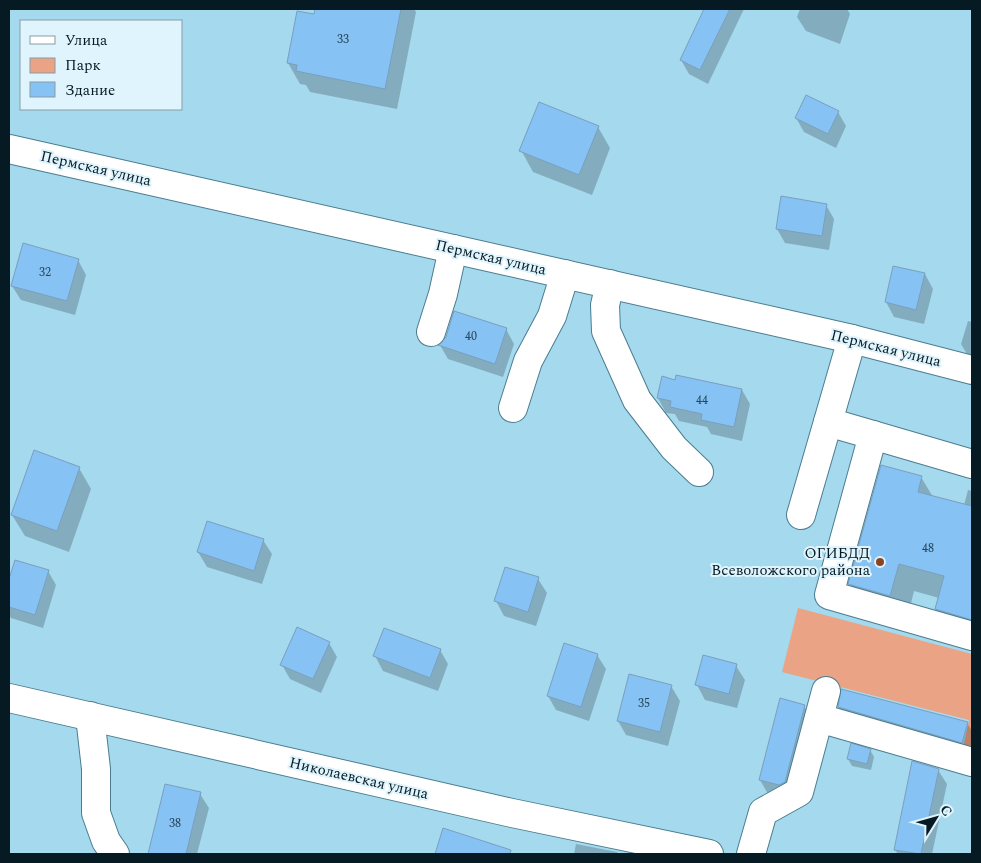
<svg xmlns="http://www.w3.org/2000/svg" width="981" height="863" font-family="Spectral,serif">
<rect width="100%" height="100%" fill="#a4d9ee"/>
<path fill="#eaa385" d="M798,608L972,654V752L963,749L969,720L782,672Z"/>
<g fill="#0003">
<path d="M316,9H414L416,12L397,109L310,92L306,85L300,84L288,63L315,16Z"/>
<path d="M706,9H744L708,84L689,74L681,60Z"/>
<path d="M800,9H847L850,14L840,44L806,31L797,17Z"/>
<path d="M838,112L846,126L836,148L804,132L796,118Z"/>
<path d="M598,127L610,148L592,195L533,172L521,150Z"/>
<path d="M826,205L834,219L829,250L785,243L777,229Z"/>
<path d="M78,260L86,275L75,315L21,300L12,286Z"/>
<path d="M925,274L933,289L924,324L894,317L886,302Z"/>
<path d="M968,321L972,322V359H970L961,344Z"/>
<path d="M506,329L514,344L503,377L448,359L440,345L447,337Z"/>
<path d="M676,381L742,390L750,404L742,441L711,434L707,427L679,421L675,414L666,413L658,398Z"/>
<path d="M79,468L91,489L69,552L25,536L12,515Z"/>
<path d="M921,477L933,497L964,505L968,490L972,491V643L952,636L936,609L939,598L914,591L906,623L865,611L850,584Z"/>
<path d="M263,540L272,554L262,584L207,567L198,552Z"/>
<path d="M16,561L48,571L56,585L43,628L11,618L9,615V583Z"/>
<path d="M538,579L547,593L536,626L504,616L496,601Z"/>
<path d="M329,643L337,657L321,693L290,679L282,665Z"/>
<path d="M440,650L448,664L438,691L383,671L375,656Z"/>
<path d="M597,655L606,669L589,721L556,710L548,696Z"/>
<path d="M736,666L745,680L737,708L705,700L697,685Z"/>
<path d="M671,686L680,701L668,746L626,735L618,721Z"/>
<path d="M804,706L813,721L793,796L768,794L760,780Z"/>
<path d="M839,707L967,723L972,731V763L851,728Z"/>
<path d="M870,750L874,757L871,770L852,766L848,759Z"/>
<path d="M938,770L947,784L932,854H898L895,850Z"/>
<path d="M166,785L200,794L209,808L197,854H149Z"/>
<path d="M444,830L485,843L491,854H437Z"/>
<path d="M576,844L617,852L618,854H574Z"/>
</g>
<g fill="#86c2f4" stroke="#7a9fbe">
<path d="M315,9H401L385,89L296,71L297,65L287,63L297,11L314,14Z"/>
<path d="M704,9H730L700,70L680,60Z"/>
<path d="M806,95L839,111L828,134L795,118Z"/>
<path d="M539,102L599,126L579,175L519,151Z"/>
<path d="M781,196L827,204L822,236L776,229Z"/>
<path d="M23,243L79,259L67,301L11,286Z"/>
<path d="M893,266L925,273L916,310L885,302Z"/>
<path d="M454,311L507,328L495,364L438,345L446,337Z"/>
<path d="M676,375L742,389L734,427L701,420L702,414L670,407L671,401L657,398L662,376L675,380Z"/>
<path d="M34,450L80,467L57,531L11,515Z"/>
<path d="M881,465L922,476L918,492L972,506V620L935,609L944,576L899,564L890,596L848,584Z"/>
<path d="M207,521L264,539L254,571L197,552Z"/>
<path d="M15,560L49,570L35,615L9,607V579Z"/>
<path d="M505,567L539,577L528,612L494,601Z"/>
<path d="M297,627L330,642L313,679L280,665Z"/>
<path d="M384,628L441,649L430,678L373,656Z"/>
<path d="M564,643L598,654L581,707L547,696Z"/>
<path d="M703,655L737,664L729,694L695,685Z"/>
<path d="M629,674L672,685L660,732L617,721Z"/>
<path d="M841,689L968,722L962,743L838,707Z"/>
<path d="M780,698L805,705L785,782L779,785L759,780Z"/>
<path d="M851,743L871,749L867,764L847,759Z"/>
<path d="M912,761L939,769L921,854L894,850Z"/>
<path d="M165,784L201,792L186,854H148Z"/>
<path d="M443,828L511,850L510,854H435Z"/>
</g>
<g fill="none" stroke-linecap="round" stroke-linejoin="round">
<g stroke="#4b7d90" stroke-width="30">
<g id="minor">
<path d="M9,149L852,339L972,370"/>
<path d="M610,284L605,305L606,331L637,400L674,448L699,472"/>
<path d="M431,332L443,294L453,249"/>
<path d="M513,408L528,361L552,316L565,274"/>
<path d="M828,422L972,464"/>
<path d="M873,435L829,595L972,636"/>
<path d="M801,515L852,339"/>
<path d="M9,698L512,813L709,854"/>
<path d="M90,716L96,769V813L106,841L115,854"/>
<path d="M819,718L972,762"/>
<path d="M751,854L763,812L799,792L826,691"/>
</g>
</g>
<use href="#minor" stroke="#fff" stroke-width="28"/>
</g>
<circle fill="#8b4422" stroke="#dff4fd" stroke-width="2" cx="880" cy="562" r="5"/>
<g text-anchor="middle" stroke-width="4" stroke-linejoin="round" paint-order="stroke">
<g font-size="12" fill="#254456">
<text x="343" y="43">33</text>
<text x="45" y="276">32</text>
<text x="471" y="340">40</text>
<text x="702" y="404">44</text>
<text x="928" y="552">48</text>
<text x="644" y="707">35</text>
<text x="175" y="827">38</text>
</g>
<g font-size="15" fill="#051a22" stroke="#dff4fd">
<text transform="translate(96 168) rotate(13)" y="5">Пермская улица</text>
<text transform="translate(491 257) rotate(13)" y="5">Пермская улица</text>
<text transform="translate(886 348) rotate(14)" y="5">Пермская улица</text>
<text transform="translate(359 778) rotate(13)" y="5">Николаевская улица</text>
</g>
<g font-size="15" fill="#051a22" stroke="#dff4fd" text-anchor="end">
<text x="870" y="558">ОГИБДД<tspan x="870" dy="17">Всеволожского района</tspan></text>
</g>
</g>
<rect width="981" height="863" fill="none" stroke="#051a22" stroke-width="20"/>
<rect x="20" y="20" width="162" height="90" fill="#dff4fd" stroke="#889da5"/>
<rect x="30" y="36" width="25" height="8" fill="#ffffff" stroke="#889da5"/>
<text x="65" y="45" font-size="15" fill="#051a22">Улица</text>
<rect x="30" y="58" width="25" height="15" fill="#eaa385" stroke="#889da5"/>
<text x="65" y="70" font-size="15" fill="#051a22">Парк</text>
<rect x="30" y="82" width="25" height="15" fill="#86c2f4" stroke="#889da5"/>
<text x="65" y="95" font-size="15" fill="#051a22">Здание</text>
<g transform="translate(936 818) rotate(53)" stroke="#dff4fd" stroke-width="4" paint-order="stroke">
<path d="M0-4L9 19L0 12L-9 19Z" fill="#051a22"/>
<text y="-8" font-size="14" font-weight="bold" text-anchor="middle" fill="#051a22">С</text>
</g>
</svg>
